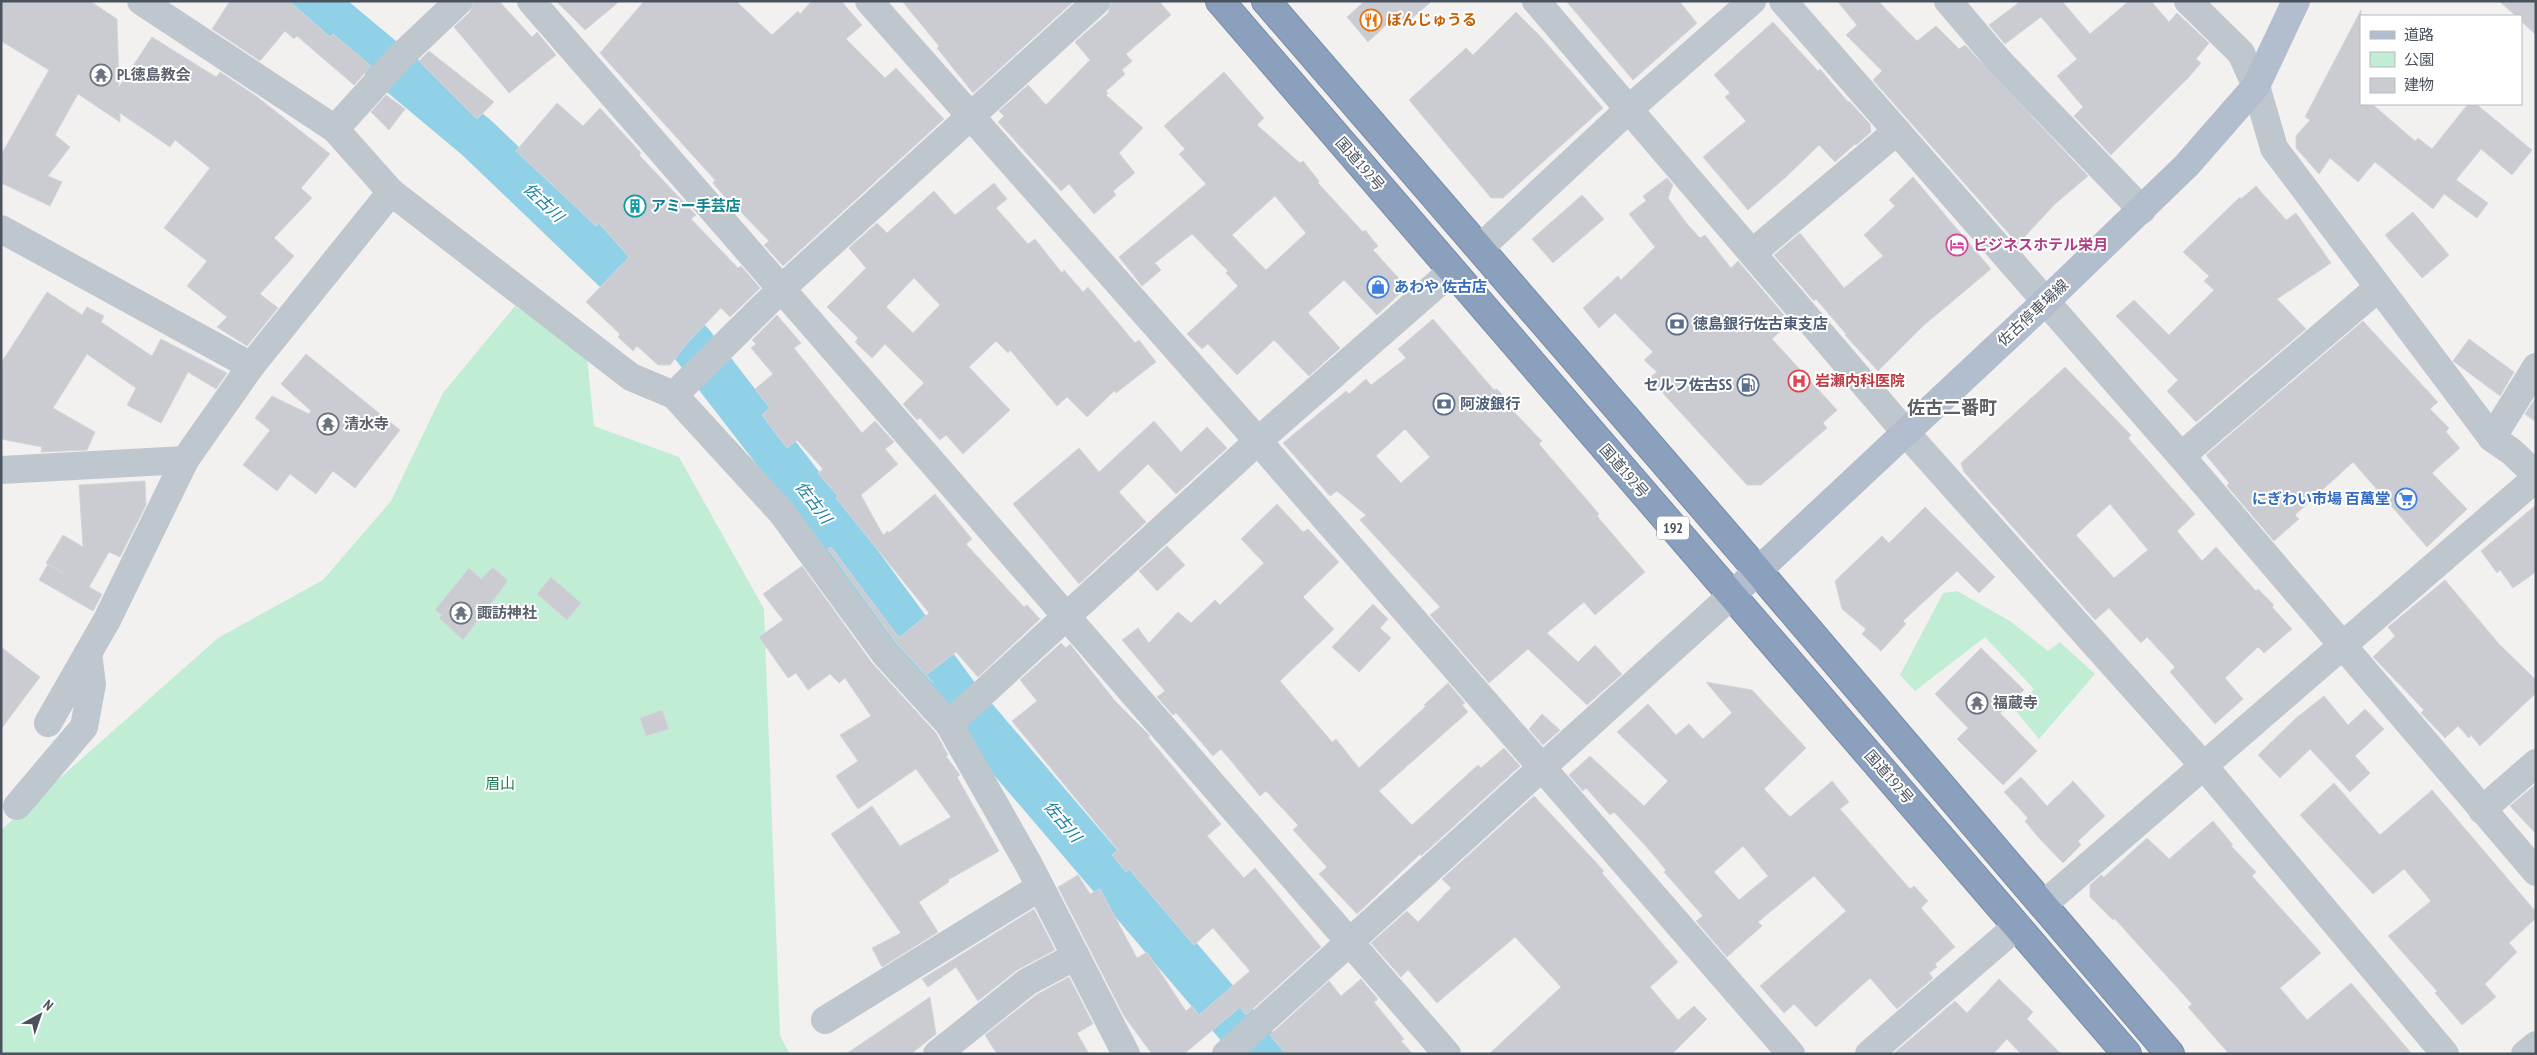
<svg xmlns="http://www.w3.org/2000/svg" width="2537" height="1055" font-family="'PT Sans Narrow','Noto Sans JP',sans-serif">
<rect width="100%" height="100%" fill="#f3f0f0"/>
<g fill="#c2edd5">
<path d="M515,306L587,356L594,426L679,457L764,609L780,1036L790,1054H1V830L218,638L323,580L391,501L443,393Z"/>
<path d="M1957,591L2010,621L2048,651L2060,642L2095,674L2039,739L2015,710L2034,689L1985,637L1915,691L1900,675L1943,593Z"/>
</g>
<g fill="none" stroke-linecap="round" stroke-linejoin="round">
<path stroke="#91d1e8" stroke-width="45" d="M313,1L477,138L691,343L818,507L962,703L1262,1054"/>
</g>
<g fill="#caccd2" stroke="#d5d6db" fill-rule="evenodd">
<path d="M1,1H90L117,19L119,87L152,37L216,77L220,72L256,96L330,154L301,188L312,198L274,238L294,256L260,294L278,308L247,346L217,327L227,317L187,286L207,261L164,228L210,168L175,140L170,147L120,113V122L78,94L55,135L70,147L48,176L62,182L50,206L1,183V155L49,70L1,41Z"/>
<path d="M230,1H289L330,37L333,34L371,66L354,85L297,36L294,39L285,31L260,61L212,29Z"/>
<path d="M474,1H499L532,37L537,32L556,55L509,93L454,27L470,12Z"/>
<path d="M556,1H620L585,30Z"/>
<path d="M644,1H736L772,35L798,11L800,14L812,1H841L862,25L846,39L885,78L896,68L944,119L783,266L764,245L769,241L737,208L735,209L713,183L715,180L600,53Z"/>
<path d="M902,1H1074L973,93L937,48L939,46Z"/>
<path d="M1112,1H1159L1171,15L1126,54L1132,61L1122,70L1125,74L1106,91L1108,93L1106,95L1143,128L1119,153L1135,173L1113,191L1116,195L1094,214L1069,184L1061,191L998,122L1004,116L999,111L1028,85L1046,105L1090,60L1075,42L1108,13Z"/>
<path d="M1365,1H1432L1405,24L1397,15L1368,42L1347,17Z"/>
<path d="M1566,1H1679L1697,23L1633,80Z"/>
<path d="M1837,1H1878L1917,41L1936,26L1959,49L1965,45L2088,176L2055,204L2018,244L1873,80L1882,71L1846,35L1857,25Z"/>
<path d="M2021,1H2062L2090,34L2129,1H2151L2169,22L2177,13L2209,43L2196,59L2201,63L2188,78L2111,155L2074,116L2083,107L2057,76L2077,59L2041,17L2005,44L1989,25Z"/>
<path d="M2499,1H2536V35L2521,21V16H2516Z"/>
<path d="M2361,10V104H2372L2415,141L2418,138L2432,149L2468,104H2476L2532,150L2512,175L2481,149L2456,180L2488,203L2477,218L2444,194L2433,209L2375,162L2358,182L2330,158L2319,174L2296,148V136L2310,120L2305,117Z"/>
<path d="M1516,12L1540,36L1603,108L1503,198H1491L1409,100L1466,48L1473,55Z"/>
<path d="M1773,22L1818,71L1820,69L1848,102L1849,101L1870,124L1871,132L1856,145L1855,144L1835,162L1819,145L1786,177L1748,210L1703,157L1746,121L1725,97L1730,93L1714,75Z"/>
<path d="M429,51L494,102L477,119L419,61Z"/>
<path d="M1224,72L1264,118L1257,125L1300,163L1303,161L1319,181L1318,183L1363,232L1365,230L1378,246L1373,250L1407,287L1377,315L1344,280L1308,313L1340,348L1309,376L1274,340L1237,375L1208,344L1202,349L1187,334L1238,286L1226,273L1228,271L1192,234L1155,263L1161,270L1142,286L1119,257L1206,184L1179,154L1185,149L1164,126ZM1275,196L1306,233L1266,270L1232,235Z"/>
<path d="M386,95L405,109L389,130L371,112Z"/>
<path d="M557,103L583,126L600,108L641,153L639,155L696,215L691,219L738,268L741,266L760,288L730,317L721,308L689,341L670,365H658L637,346L633,351L618,337L620,334L586,302L629,257L599,223L596,226L516,151Z"/>
<path d="M1913,177L1991,269L1923,326L1878,371L1845,335L1846,334L1816,299L1814,301L1774,255L1800,233L1844,288L1883,256L1864,235L1895,206L1889,200Z"/>
<path d="M1667,178L1673,185L1668,198L1688,225L1700,238L1705,235L1731,268L1738,261L1790,322L1772,339L1837,410L1823,423L1827,428L1761,485H1747L1649,378L1657,372L1644,360L1653,352L1615,313L1599,328L1583,308L1618,276L1621,280L1655,247L1629,214L1646,201L1643,196Z"/>
<path d="M994,183L1007,199L996,208L1028,244L1035,239L1062,273L1064,270L1083,292L1088,287L1135,343L1139,340L1156,362L1116,393L1114,391L1087,417L1067,397L1057,406L1010,350L1008,353L996,341L969,367L1010,410L963,454L946,435L940,440L920,418L917,420L903,404L924,383L885,344L872,358L855,342L858,338L827,307L866,268L849,248L877,223L887,233L934,191L955,215ZM914,278L940,305L913,333L886,307Z"/>
<path d="M2256,186L2286,220L2296,213L2331,263L2277,299L2306,329L2196,422L2167,391L2178,380L2116,316L2134,300L2169,335L2214,290L2204,281L2209,276L2183,252L2240,197L2241,199Z"/>
<path d="M1582,195L1604,219L1553,263L1532,239Z"/>
<path d="M2413,212L2449,255L2422,278L2385,235Z"/>
<path d="M47,292L82,315L87,307L104,316L101,322L152,356L161,339L227,373L216,389L188,372L161,423L127,405L136,388L87,354L53,408L95,432L87,450L41,452L42,447L1,439V363Z"/>
<path d="M777,315L801,343L794,348L862,433L875,421L894,442L885,449L898,464L861,495L883,535L888,531L889,533L935,494L972,539L966,544L1024,607L1027,605L1040,619L978,677L956,652L926,675L933,683L897,644L828,549L831,547L899,638L929,613L836,498L838,496L818,473L823,469L797,440L787,448L762,415L770,408L755,389L773,374L751,348L756,344L752,340Z"/>
<path d="M1433,319L1494,390L1497,389L1513,406L1510,408L1542,441L1539,444L1599,514L1597,516L1645,572L1595,615L1584,602L1547,633L1578,662L1595,645L1622,674L1587,705L1528,649L1489,683L1430,615L1440,607L1360,520L1366,515L1337,491L1330,496L1283,443L1346,391L1349,394L1366,379L1371,385L1406,358L1398,349ZM1405,429L1430,457L1401,483L1376,456Z"/>
<path d="M2363,321L2438,402L2430,409L2449,428L2446,432L2460,448L2432,473L2467,509L2427,547L2353,462L2295,515L2299,519L2274,541L2227,486L2229,483L2206,455Z"/>
<path d="M2469,339L2514,372L2500,396L2453,361Z"/>
<path d="M306,354L400,430L355,488L333,471L316,494L290,474L277,491L243,465L270,430L255,418L272,396L309,414L311,411L281,384Z"/>
<path d="M2065,367L2131,435L2128,438L2195,514L2177,531L2202,561L2216,547L2256,591L2258,589L2274,605L2272,607L2292,629L2264,653L2258,647L2225,678L2243,699L2215,724L2170,672L2175,667L2147,637L2141,643L2109,608L2095,620L1964,472L1961,463ZM2110,504L2148,550L2114,578L2076,535Z"/>
<path d="M2536,397V422L2525,414Z"/>
<path d="M1154,421L1181,452L1207,427L1227,448L1176,494L1148,464L1119,492L1146,522L1079,584L1013,504L1079,448L1099,472Z"/>
<path d="M145,481L146,505L120,557L109,552L89,587L102,594L93,611L39,580L48,564L63,573L46,563L63,535L83,547L79,485Z"/>
<path d="M1277,504L1303,532L1308,529L1339,562L1303,597L1334,629L1280,681L1332,742L1336,739L1359,768L1426,706L1424,705L1448,683L1465,703L1462,705L1468,712L1379,791L1412,825L1478,765L1481,768L1504,748L1520,766L1421,856L1420,854L1357,914L1319,874L1327,867L1293,830L1298,825L1266,791L1260,796L1221,749L1213,756L1176,713L1173,715L1157,697L1165,691L1122,640L1138,628L1149,643L1178,612L1191,623L1215,600L1220,605L1264,563L1241,539Z"/>
<path d="M2536,505V572L2513,588L2500,570L2497,573L2481,551Z"/>
<path d="M1925,507L1995,577L1979,593L1957,571L1903,621L1906,624L1881,651L1862,634L1866,629L1842,609L1835,581L1882,536L1889,543Z"/>
<path d="M1167,546L1185,565L1157,591L1139,571Z"/>
<path d="M802,566L872,663L936,733L948,755L946,756L960,775L957,777L999,851L948,880L949,882L919,902L938,932L882,967L872,948L901,933L831,834L872,806L900,846L951,817L916,769L858,809L836,776L858,761L840,735L871,716L845,678L839,683L830,674L808,690L796,673L788,678L759,637L783,620L763,594Z"/>
<path d="M493,567L508,581L463,640L439,618L442,615L435,610L469,568L481,579Z"/>
<path d="M551,577L581,603L567,620L537,594Z"/>
<path d="M2445,580L2499,644L2536,680V693L2480,746L2471,735L2469,738L2458,726L2445,738L2421,713L2424,710L2373,657L2395,636L2388,627Z"/>
<path d="M1373,604L1388,619L1380,628L1391,638L1359,672L1332,647Z"/>
<path d="M1061,643L1066,648L1070,644L1115,701L1150,736L1148,737L1221,824L1207,836L1244,878L1255,868L1321,947L1246,1015L1240,1007L1184,1054H1152L1124,1016L1058,887L1078,875L1090,894L1100,889L1137,958L1147,952L1186,1011L1192,1006L1199,1015L1250,971L1213,928L1194,945L1129,869L1126,872L1112,855L1118,850L1012,721L1037,701L1020,680Z"/>
<path d="M1,647L40,677L1,729Z"/>
<path d="M1981,648L2024,690L2000,713L2037,751L2003,785L1957,739L1968,728L1935,694Z"/>
<path d="M1706,682L1752,690L1806,748L1764,789L1790,817L1832,781L1849,802L1840,809L1910,889L1914,886L1928,901L1921,908L1955,947L1935,964L1937,967L1929,973L1933,978L1897,1009L1870,978L1816,1027L1794,1004L1784,1013L1760,986L1846,911L1814,876L1758,922L1762,926L1727,957L1696,921L1703,916L1664,872L1666,870L1643,843L1614,812L1610,815L1586,788L1583,791L1569,775L1590,756L1644,806L1668,781L1617,732L1648,704L1676,735L1689,724L1703,739L1732,713ZM1743,846L1768,876L1739,900L1714,872Z"/>
<path d="M2324,696L2348,725L2365,709L2384,729L2355,756L2370,773L2350,792L2310,749L2280,778L2258,755L2295,719Z"/>
<path d="M662,710L669,729L646,736L640,718Z"/>
<path d="M1542,714L1560,730L1543,745L1529,729Z"/>
<path d="M2021,777L2047,806L2073,781L2105,816L2078,841L2081,845L2063,863L2038,837L2025,821L2028,818L2004,792Z"/>
<path d="M2334,783L2380,835L2432,790L2536,912V918L2509,943L2517,952L2485,984L2496,997L2462,1025L2435,993L2437,991L2388,936L2431,901L2404,869L2373,894L2300,815Z"/>
<path d="M2536,784V834L2510,806Z"/>
<path d="M1534,796L1604,871L1602,873L1678,962L1650,987L1678,1020L1694,1006L1707,1019L1672,1054H1489L1561,987L1515,937L1437,1003L1408,970L1401,977L1371,943L1407,911L1418,922L1451,888L1442,879Z"/>
<path d="M2213,821L2233,845L2231,846L2256,872L2252,876L2321,953L2280,988L2307,1020L2351,983L2412,1054H2229L2188,1007L2192,1004L2114,918L2113,920L2090,897V885L2101,875L2104,877L2147,838L2169,859Z"/>
<path d="M1034,909L1055,950L1017,970L978,1001L956,967L928,987L922,979Z"/>
<path d="M1069,977L1093,1024L1077,1033L1089,1054H997L985,1035L1036,995Z"/>
<path d="M1361,979L1378,999L1374,1002L1404,1039L1401,1041L1413,1054H1286L1270,1035L1329,981L1341,996Z"/>
<path d="M1999,979L2033,1012L2027,1019L2061,1054H2021L2007,1039L1993,1054H1893L1955,1001L1967,1013Z"/>
<path d="M930,997L936,1034L911,1054H846Z"/>
</g>
<g fill="none" stroke-linecap="round" stroke-linejoin="round">
<g stroke="#768ba8" stroke-width="30">
<g id="highway">
<path d="M1220,1L2127,1054"/>
<path d="M1266,1L1758,571L2170,1054"/>
</g>
</g>
<g stroke="#bfc7ce" stroke-width="28">
<path d="M141,1L335,129L391,192L631,377L674,395L782,513L885,654L949,724L1029,865L1126,1054"/>
<path d="M531,1L1447,1054"/>
<path d="M869,1L1258,441L1791,1054"/>
<path d="M1536,1L1906,433L2203,765L2445,1054"/>
<path d="M1783,1L2181,456L2536,872"/>
<path d="M1948,1L1999,61L2142,210"/>
<path d="M2188,1L2241,53L2256,86L2274,148L2492,438L2512,452L2536,475"/>
<path d="M335,129L400,57L459,1"/>
<path d="M1,229L251,366"/>
<path d="M1480,248L1628,110L1752,1"/>
<path d="M1752,253L1897,131"/>
<path d="M674,395L781,289L1097,1"/>
<path d="M2492,438L2536,367"/>
<path d="M2181,456L2378,288"/>
<path d="M1,470L185,460L251,366L391,192"/>
<path d="M48,723L107,620L185,460"/>
<path d="M949,724L1258,441L1452,271"/>
<path d="M17,806L84,727L92,684L88,653"/>
<path d="M2482,810L2536,763"/>
<path d="M2044,904L2536,478"/>
<path d="M825,1020L1040,887"/>
<path d="M937,1054L1027,982L1076,956"/>
<path d="M1226,1054L1732,595"/>
<path d="M1869,1054L2017,926"/>
<path d="M2525,1054L2536,1045"/>
</g>
<path stroke="#b2becd" stroke-width="28" d="M1732,595L2045,302L2187,165L2256,86L2296,1"/>
<use href="#highway" stroke="#8ba0bc" stroke-width="28"/>
</g>
<defs>
<g id="restaurant-ring" transform="scale(1.125)"><circle r="9.5" fill="#fff" stroke="#e8710a" stroke-width="1.5"/><path d="M-5-6h1v4h1v-4h1v4h1v-4h1v5L-1.5 .5V6h-2V.5L-5-1ZM5-6V6H3V1.5H1.5Q1.5-4 5-6Z" fill="#e8710a"/></g>
<g id="temple-ring" transform="scale(1.125)"><circle r="9.5" fill="#fff" stroke="#6b7280" stroke-width="1.5"/><path d="M0-6L5-2H3V0L6.5 2.5H4V6H1.5V3h-3V6H-4V2.5H-6.5L-3 0V-2H-5Z" fill="#6b7280"/></g>
<g id="building-ring" transform="scale(1.125)"><circle r="9.5" fill="#fff" stroke="#0f9aa8" stroke-width="1.5"/><path d="M-4-6H4V6H1V3H-1V6H-4ZM-2.5-4.3h1.7v1.8h-1.7ZM.8-4.3h1.7v1.8H.8ZM-2.5-1h1.7V.8h-1.7ZM.8-1h1.7V.8H.8Z" fill="#0f9aa8"/></g>
<g id="hotel-ring" transform="scale(1.125)"><circle r="9.5" fill="#fff" stroke="#d1479c" stroke-width="1.5"/><path d="M-6-4.5h1.5V1H6V5H4.5V3h-9V5H-6ZM-4 0a1.8 1.8 0 1 1 3.6 0ZM.5 0V-2.5h3Q6-2.5 6 0Z" fill="#d1479c"/></g>
<g id="shop-ring" transform="scale(1.125)"><circle r="9.5" fill="#fff" stroke="#3f7fe0" stroke-width="1.5"/><path d="M-5-2.5h2.3a2.7 3.5 0 0 1 5.4 0H5L5.5 6h-11ZM-1.5-2.5h3a1.5 2.3 0 0 0-3 0Z" fill="#3f7fe0"/></g>
<g id="bank-ring" transform="scale(1.125)"><circle r="9.5" fill="#fff" stroke="#5c6f8a" stroke-width="1.5"/><path d="M-6-4H6V4H-6ZM0-2.3a2.3 2.3 0 1 0 0 4.6a2.3 2.3 0 1 0 0-4.6Z" fill="#5c6f8a"/></g>
<g id="hospital-ring" transform="scale(1.125)"><circle r="9.5" fill="#fff" stroke="#e0444e" stroke-width="1.5"/><path d="M-5-5h3v3.5h4V-5h3V5h-3V1.5h-4V5h-3Z" fill="#e0444e"/></g>
<g id="fuel-ring" transform="scale(1.125)"><circle r="9.5" fill="#fff" stroke="#5c6f8a" stroke-width="1.5"/><path d="M-5.5-6h7V0h2V4h1.3V-2.5L3-4.5l.8-.8L6-3V5H2.5V1h-1V6h-7ZM-4.2-4.7v3.2H.2V-4.7Z" fill="#5c6f8a"/></g>
<g id="supermarket-ring" transform="scale(1.125)"><circle r="9.5" fill="#fff" stroke="#3f7fe0" stroke-width="1.5"/><path d="M-6-5.5h2.5l.6 2H6L4.5 2H-2.5L-4.4-4H-6ZM-1.5 3.2a1.3 1.3 0 1 0 .1 0ZM3 3.2a1.3 1.3 0 1 0 .1 0Z" fill="#3f7fe0"/></g>
</defs>
<g fill-rule="evenodd">
<use href="#restaurant-ring" x="1371" y="20"/>
<use href="#temple-ring" x="101" y="75"/>
<use href="#building-ring" x="635" y="206"/>
<use href="#hotel-ring" x="1957" y="245"/>
<use href="#shop-ring" x="1378" y="287"/>
<use href="#bank-ring" x="1677" y="324"/>
<use href="#hospital-ring" x="1799" y="381"/>
<use href="#fuel-ring" x="1748" y="385"/>
<use href="#bank-ring" x="1444" y="404"/>
<use href="#temple-ring" x="328" y="424"/>
<use href="#supermarket-ring" x="2406" y="499"/>
<use href="#temple-ring" x="461" y="613"/>
<use href="#temple-ring" x="1977" y="703"/>
</g>
<g text-anchor="middle" stroke-width="4" stroke-linejoin="round" paint-order="stroke">
<rect fill="#fff" stroke="#80868e" stroke-width="1" x="1657" y="516.5" width="32" height="23" rx="4"/>
<g font-size="14" font-weight="bold" fill="#49525d">
<text x="1673" y="533">192</text>
</g>
<g font-size="15" font-weight="bold" fill="#c56008" stroke="#fff" text-anchor="start">
<text x="1387" y="25">ぼんじゅうる</text>
</g>
<g font-size="15" font-weight="bold" fill="#5b616d" stroke="#fff" text-anchor="start">
<text x="117" y="80">PL徳島教会</text>
<text x="344" y="429">清水寺</text>
<text x="477" y="618">諏訪神社</text>
<text x="1993" y="708">福蔵寺</text>
</g>
<g font-size="15" fill="#49525d" stroke="#fff">
<text transform="translate(1360 164) rotate(49)" y="5">国道192号</text>
<text transform="translate(2033 313) rotate(-43)" y="5">佐古停車場線</text>
<text transform="translate(1624 471) rotate(49)" y="5">国道192号</text>
<text transform="translate(1889 777) rotate(49)" y="5">国道192号</text>
</g>
<g font-size="15" font-weight="bold" fill="#0d838f" stroke="#fff" text-anchor="start">
<text x="651" y="211">アミー手芸店</text>
</g>
<g font-size="15" font-weight="bold" fill="#b23c85" stroke="#fff" text-anchor="start">
<text x="1973" y="250">ビジネスホテル栄月</text>
</g>
<g font-size="15" font-weight="bold" fill="#366cbe" stroke="#fff" text-anchor="start">
<text x="1394" y="292">あわや 佐古店</text>
<text x="2390" y="504" text-anchor="end">にぎわい市場 百萬堂</text>
</g>
<g font-size="15" font-weight="bold" fill="#4e5e75" stroke="#fff" text-anchor="start">
<text x="1693" y="329">徳島銀行佐古東支店</text>
<text x="1732" y="390" text-anchor="end">セルフ佐古SS</text>
<text x="1460" y="409">阿波銀行</text>
</g>
<g font-size="15" font-weight="bold" fill="#be3a42" stroke="#fff" text-anchor="start">
<text x="1815" y="386">岩瀬内科医院</text>
</g>
<g font-size="15" fill="#1c7c52" stroke="#fff">
<text x="500" y="789">眉山</text>
</g>
<g font-size="16" font-style="italic" fill="#147ea5" stroke="#fff">
<text transform="translate(544 202) rotate(44)" y="6">佐古川</text>
<text transform="translate(814 502) rotate(53)" y="6">佐古川</text>
<text transform="translate(1063 821) rotate(50)" y="6">佐古川</text>
</g>
<g font-size="18" font-weight="bold" fill="#5d6065" stroke="#fff">
<text x="1952" y="414">佐古二番町</text>
</g>
</g>
<rect width="2537" height="1055" fill="none" stroke="#49525d" stroke-width="5"/>
<rect x="2360" y="15" width="162" height="90" fill="#ffffff" stroke="#b6babe"/>
<rect x="2370" y="31" width="25" height="8" fill="#b2becd" stroke="#b6babe"/>
<text x="2404" y="40" font-size="15" fill="#49525d">道路</text>
<rect x="2370" y="52" width="25" height="15" fill="#c2edd5" stroke="#b6babe"/>
<text x="2404" y="65" font-size="15" fill="#49525d">公園</text>
<rect x="2370" y="78" width="25" height="15" fill="#caccd2" stroke="#b6babe"/>
<text x="2404" y="90" font-size="15" fill="#49525d">建物</text>
<g transform="translate(40 1015) rotate(40)" stroke="#ffffff" stroke-width="4" paint-order="stroke">
<path d="M0-4L9 19L0 12L-9 19Z" fill="#49525d"/>
<text y="-8" font-size="14" font-weight="bold" text-anchor="middle" fill="#49525d">N</text>
</g>
</svg>
